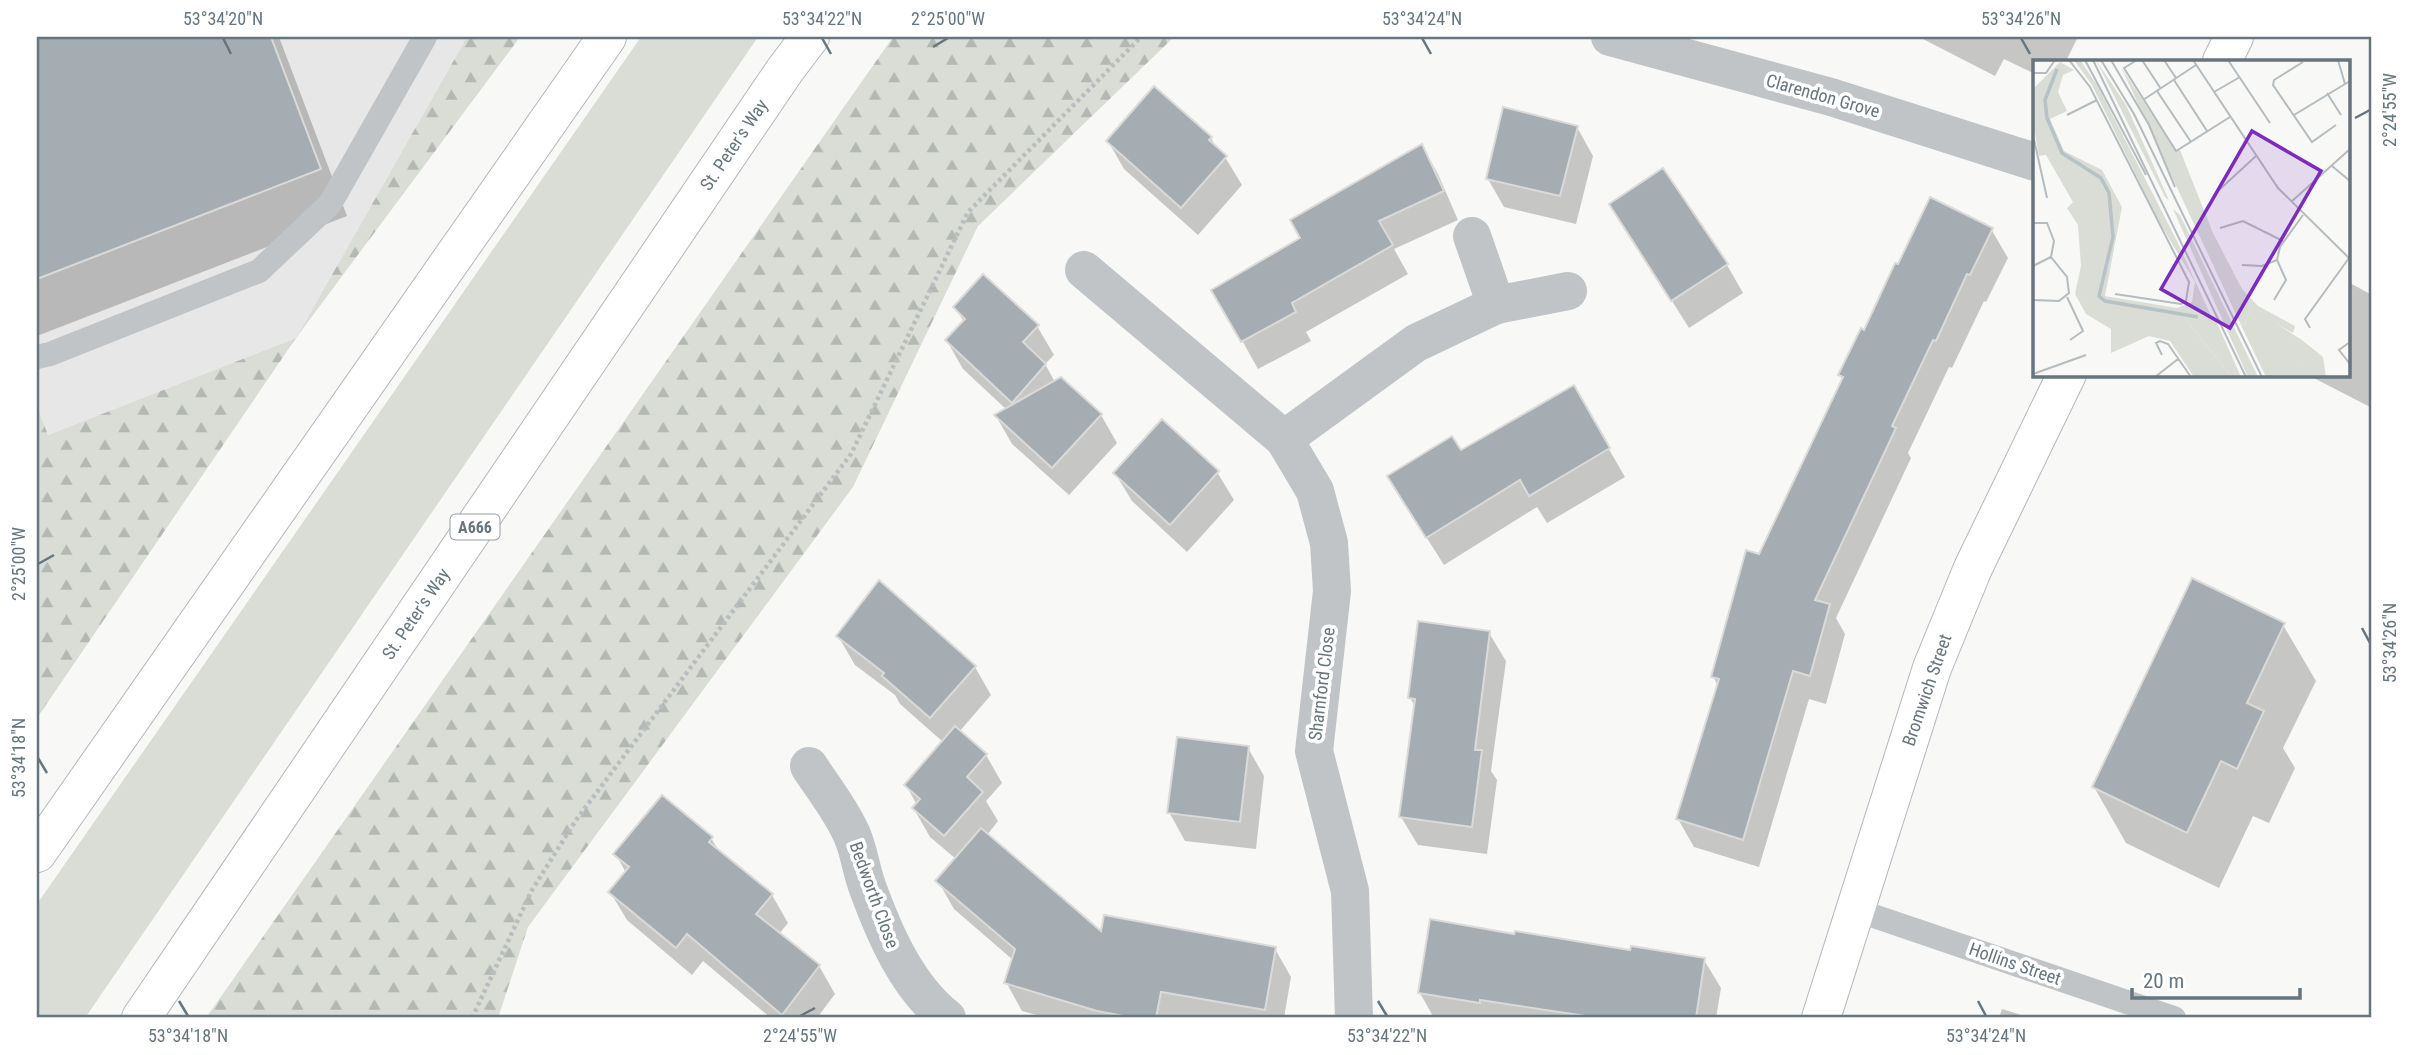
<svg xmlns="http://www.w3.org/2000/svg" width="2409" height="1055" font-family="'Roboto Condensed',sans-serif">
<defs>
<pattern id="forest-firs" width="22" height="20" patternUnits="userSpaceOnUse" patternTransform="scale(1.75)"><rect width="22" height="20" fill="#d9ddd6"/><path d="M5 1l3.5 6h-7zM16 11l3.5 6h-7z" fill="#b4b8b3"/></pattern>
</defs>
<rect width="100%" height="100%" fill="#f8f8f6"/>
<path fill="#e6e7e6" d="M37,37H467L296,338L48,435L37,406Z"/>
<path fill="#d9ddd6" d="M641,37H758L85,1018H37V904Z"/>
<g fill="url(#forest-firs)">
<path d="M467,37H520L296,338L37,718V406L48,435L296,338Z"/>
<path d="M893,37H1174L978,226L853,487L528,927L498,1018H206Z"/>
</g>
<g fill="#0003">
<path d="M37,37H279L347,216L37,336Z"/>
<path d="M1919,37H2078L2066,61H2035V74L2004,59L1995,76Z"/>
<path d="M1577,127L1593,156L1576,224L1504,207L1488,179Z"/>
<path d="M1211,138L1217,149L1225,157L1242,185L1198,235L1124,169L1108,141Z"/>
<path d="M1422,146L1438,174L1458,220L1394,249L1408,274L1306,332L1311,341L1258,369L1214,290L1303,239Z"/>
<path d="M1611,204L1727,265L1743,293L1689,328Z"/>
<path d="M1991,229L2008,258L1986,302L1984,301L1952,368L1949,367L1908,453L1911,458L1836,618L1845,634L1826,704L1809,699L1759,867L1694,847L1678,819L1718,686L1713,676L1760,556L1843,381L1840,375L1864,332Z"/>
<path d="M2348,282L2372,295V408L2306,374H2348Z"/>
<path d="M955,307L1037,326L1054,355L1045,364L1055,382L1101,415L1117,443L1069,495L1012,444L996,416L1007,410L963,369L947,341L964,322Z"/>
<path d="M1573,387L1625,477L1547,523L1537,507L1444,565L1406,505L1461,453Z"/>
<path d="M1217,472L1234,500L1187,552L1132,501L1115,473Z"/>
<path d="M2283,625L2316,681L2283,748L2295,768L2269,823L2253,816L2219,888L2126,843L2094,787Z"/>
<path d="M1489,633L1506,661L1491,771L1497,780L1487,854L1418,845L1401,817L1415,707L1410,697Z"/>
<path d="M838,636L975,667L991,695L959,732L986,755L1002,783L986,801L998,821L987,835L1102,934L1275,949L1291,977L1284,1018H1047L1022,1011L1006,982L1013,960L954,909L938,881L956,859L930,837L914,809L917,805L906,785L943,742L900,704L895,695L855,665Z"/>
<path d="M1248,748L1264,776L1256,849L1185,841L1169,812Z"/>
<path d="M711,838L720,853L772,895L788,923L779,934L819,966L835,994L817,1018H771L703,961L692,975L627,920L610,892L626,873L616,854Z"/>
<path d="M1515,936L1704,960L1721,988L1716,1018H1434L1420,993Z"/>
<path d="M2002,1009L2031,1018H1999Z"/>
</g>
<g fill="#a6adb2" stroke="#dadad8" stroke-width="2">
<path d="M37,37H271L321,169L37,279Z"/>
<path d="M1154,86L1212,137L1209,140L1227,156L1181,208L1106,141Z"/>
<path d="M1503,107L1578,126L1560,196L1486,179Z"/>
<path d="M1422,144L1444,191L1379,221L1393,245L1292,303L1296,312L1241,342L1211,290L1300,238L1290,220Z"/>
<path d="M1663,168L1728,264L1671,301L1609,204Z"/>
<path d="M1930,197L1993,228L1970,275L1967,274L1936,341L1933,340L1892,426L1896,428L1815,600L1830,604L1810,676L1793,671L1743,840L1676,819L1719,679L1711,677L1746,550L1759,554L1843,377L1838,375L1861,328L1864,330L1895,263L1898,264Z"/>
<path d="M983,274L1039,325L1023,342L1046,364L1012,403L945,340L965,319L953,307Z"/>
<path d="M1061,377L1102,414L1052,468L994,415Z"/>
<path d="M1574,385L1610,448L1529,496L1520,480L1426,538L1387,476L1452,436L1461,450Z"/>
<path d="M1162,419L1219,471L1170,525L1113,473Z"/>
<path d="M2192,578L2285,623L2247,703L2264,711L2237,769L2221,761L2187,833L2092,787Z"/>
<path d="M879,580L976,666L930,718L882,676L884,673L836,636Z"/>
<path d="M1418,621L1490,631L1475,750H1482L1472,827L1399,817L1415,699L1408,698Z"/>
<path d="M955,726L987,754L967,777L983,792L944,836L912,808L920,799L904,785Z"/>
<path d="M1177,737L1249,746L1240,822L1167,813Z"/>
<path d="M662,795L713,837L709,842L773,894L756,914L820,965L782,1015L687,934L676,948L608,892L629,867L613,854Z"/>
<path d="M981,828L1101,931L1104,915L1276,947L1265,1010L1161,992L1156,1018H1134L1097,1011L1004,983L1015,949L935,881Z"/>
<path d="M1430,919L1514,934L1515,931L1630,950L1631,946L1705,958L1696,1018H1599L1480,1000V1003L1418,993Z"/>
</g>
<g fill="none" stroke-linecap="round" stroke-linejoin="round">
<g stroke="#b3b8bc" stroke-width="40">
<g id="secondary">
<path d="M2222,61L2234,37"/>
<path d="M1821,1018L1932,668L1973,568L2067,374"/>
</g>
</g>
<g stroke="#b4b7ba" stroke-width="40">
<g id="highway">
<path d="M37,853L607,37"/>
<path d="M141,1018L785,70L810,37"/>
</g>
</g>
<path stroke="#babdbf" stroke-width="4.5" stroke-dasharray="3.5 3.5" stroke-linecap="butt" d="M472,1018L532,890L576,820L851,454L968,212L1141,37"/>
<g stroke="#c0c4c7" stroke-width="24">
<path d="M37,357L50,354L259,271L330,204L425,37"/>
<path d="M1856,910L2174,1018"/>
</g>
<g stroke="#c0c4c7" stroke-width="38">
<path d="M1610,37L1831,97L2035,162"/>
<path d="M1472,236L1496,305L1568,291"/>
<path d="M1084,270L1284,439L1315,491L1329,543L1332,591L1314,751L1350,891L1354,1018"/>
<path d="M1284,439L1416,343L1496,305"/>
<path d="M809,766C824,789 841,810 852,835C859,851 861,869 867,886C884,933 907,987 947,1018"/>
</g>
<use href="#secondary" stroke="#fff" stroke-width="38"/>
<use href="#highway" stroke="#fff" stroke-width="38"/>
</g>
<path fill="none" stroke="#66757e" stroke-width="2.5" d="M223,38L231,54M822,38L831,54M1422,38L1431,54M2021,38L2030,54M933,47L948,38M2355,118L2370,110M38,564L54,555M2362,628L2370,643M38,758L47,773M179,1001L188,1016M1378,1001L1387,1016M1978,1001L1986,1016M800,1016L815,1008"/>
<g text-anchor="middle" stroke-width="7" stroke-linejoin="round" paint-order="stroke">
<rect fill="#fff" stroke="#949ea5" stroke-width="2" x="450.5" y="514.5" width="49" height="25" rx="5"/>
<g font-size="16" font-weight="bold" fill="#66757e">
<text x="475" y="533">A666</text>
</g>
<g font-size="18" fill="#66757e" stroke="#fff">
<text transform="translate(1823 96) rotate(16)" y="6">Clarendon Grove</text>
<text transform="translate(734 145) rotate(-56)" y="6">St. Peter's Way</text>
<text transform="translate(416 614) rotate(-56)" y="6">St. Peter's Way</text>
<text transform="translate(1322 684) rotate(-83)" y="6">Sharnford Close</text>
<text transform="translate(1927 690) rotate(-71)" y="6">Bromwich Street</text>
<text transform="translate(874 895) rotate(70)" y="6">Bedworth Close</text>
<text transform="translate(2015 964) rotate(19)" y="6">Hollins Street</text>
</g>
</g>
<g transform="translate(2033 60)">
<rect width="317" height="317" fill="#f8f8f6"/>
<path d="M63,0L93,45L136,140L132,137ZM140,149L147,155L225,317H215ZM217,247L269,280L259,284L267,317H233L206,261L212,265ZM154,255L181,256L208,317H199L152,259Z" fill="#d9ddd6"/>
<path d="M41,0H47L64,25L145,183L178,256L154,255L152,259L199,317H161L137,281L116,276L78,293V269L53,254L42,234L48,206L45,165L34,148L40,142L13,95L6,96L0,62V29L27,2L41,10L30,15L25,32L34,51L17,59L31,91L69,110L89,147L72,236L144,248L159,242L162,222L125,160L59,25ZM88,7L143,92L147,90L180,173L209,229L225,246L262,266L260,273L242,263L239,265L217,247L212,265L206,261ZM269,280L290,297L293,317H267L258,284Z" fill="#d9ddd6"/>
<path fill="none" stroke="#b7c2c6" stroke-width="3.5" d="M24,9L12,40L14,58L29,93L68,118L76,133L80,177L66,236L72,241L165,257"/>
<path fill="none" stroke="#b5bcbf" stroke-width="2" d="M36,0L57,27L156,222L153,241L148,244L82,234M52,0L113,115M60,0L213,317M68,0L101,54L229,317M78,0L116,65L142,127M104,0L91,8L143,91L197,57M109,0L128,29M131,0L143,18M160,0L245,128L317,199M195,0L237,63M305,0L312,24M270,2L241,20L240,25L279,82L303,65M0,13H13L22,0M141,20L174,71M124,31L158,82M181,32L207,17M294,33L308,55M110,40L163,5M34,55L64,40M261,55L317,21M0,75L14,138M299,106L317,121M186,130L223,96M258,142L317,89M0,163H14L21,181L18,197L0,206M187,168L210,161L250,181M209,205L229,206L244,200M34,237L50,271L37,280M0,240L26,241L36,233L34,217L18,197M241,240L253,220L244,200L247,187L270,155M277,268L272,259L316,198M317,282L306,290L317,304M129,295L123,283L127,281L135,284L158,317M0,314L53,295M122,317L145,299"/>
<path fill="#7b2cbf" fill-opacity="0.15" stroke="#7b2cbf" stroke-width="3.5" d="M219,71L288,111L197,268L128,229Z"/>
<rect width="317" height="317" fill="none" stroke="#66757e" stroke-width="3.5"/>
</g>
<rect width="2409" height="1055" fill="none" stroke="#ffffff" stroke-width="77"/>
<path d="M2132 988v10h168v-10" fill="none" stroke="#66757e" stroke-width="3.5"/>
<text x="2143" y="988" font-size="21" fill="#66757e" stroke="#ffffff" stroke-width="5" paint-order="stroke">20 m</text>
<rect x="38" y="38" width="2332" height="978" fill="none" stroke="#66757e" stroke-width="2.5"/>
<g font-size="18" text-anchor="middle" fill="#66757e">
<text x="223" y="25">53°34'20"N</text>
<text x="822" y="25">53°34'22"N</text>
<text x="948" y="25">2°25'00"W</text>
<text x="1422" y="25">53°34'24"N</text>
<text x="2021" y="25">53°34'26"N</text>
<text transform="translate(2390 110) rotate(-90)" y="6">2°24'55"W</text>
<text transform="translate(19 564) rotate(-90)" y="6">2°25'00"W</text>
<text transform="translate(2390 643) rotate(-90)" y="6">53°34'26"N</text>
<text transform="translate(19 758) rotate(-90)" y="6">53°34'18"N</text>
<text x="188" y="1042">53°34'18"N</text>
<text x="800" y="1042">2°24'55"W</text>
<text x="1387" y="1042">53°34'22"N</text>
<text x="1986" y="1042">53°34'24"N</text>
</g>
</svg>
